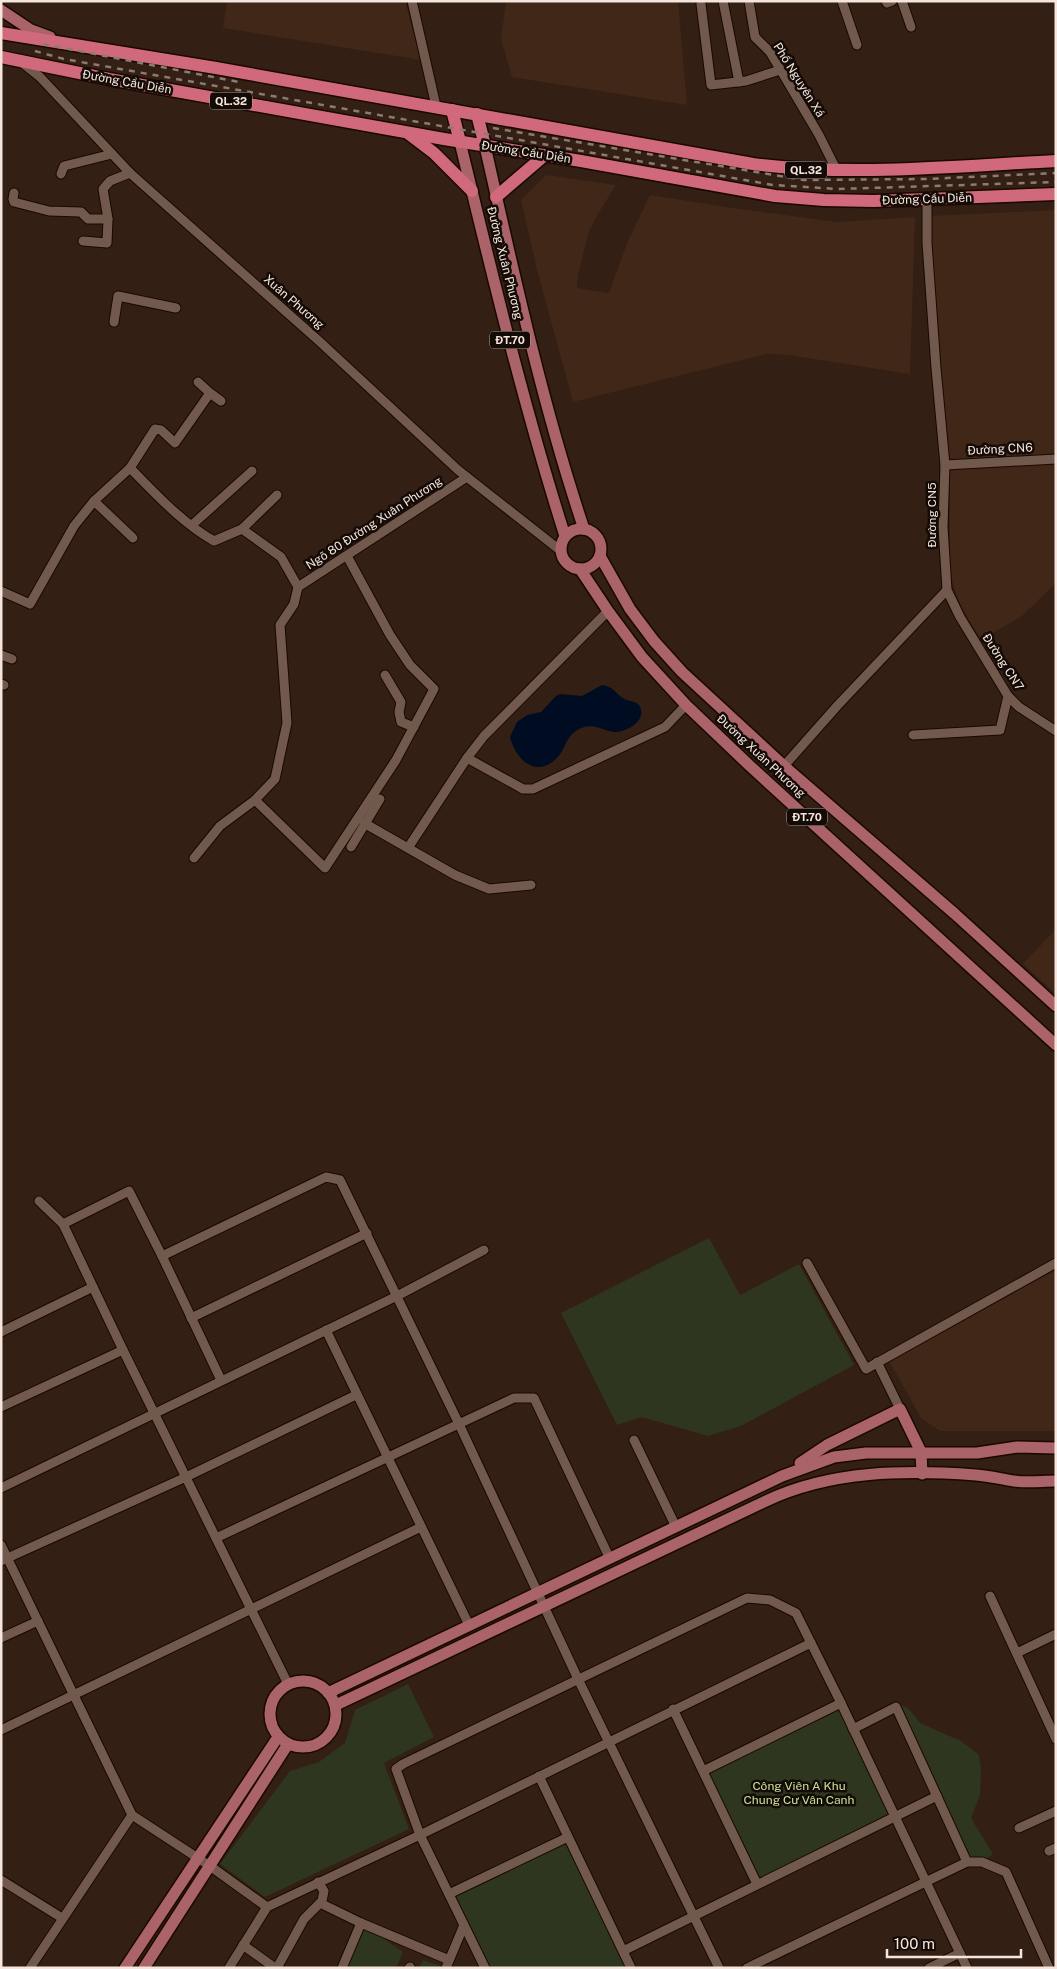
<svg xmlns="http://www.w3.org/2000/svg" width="1057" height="1969" font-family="'Public Sans',sans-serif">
<rect width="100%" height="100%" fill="#331f13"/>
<g fill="#412718">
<path d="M227,1H405L421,60L223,28Z"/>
<path d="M506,1H678L687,105L512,77L501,40Z"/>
<path d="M546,175L616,185L595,219L588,234L578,275L577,288L609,293L627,243L650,195L739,209L837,222L915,217L910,374L788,355L766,354L573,402L537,270L521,200Z"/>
<path d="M1056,210V583L1022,616L981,640L960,604L950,574V492L930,254V216Z"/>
<path d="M1056,929V994L1023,964Z"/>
<path d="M1056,1270V1431H940L921,1418L889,1361Z"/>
</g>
<g fill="#2e361f">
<path d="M709,1238L740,1295L799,1264L854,1365L741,1426L708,1436L642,1417L617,1425L561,1313Z"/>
<path d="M408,1684L434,1737L384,1763L409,1829L265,1897L220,1864L290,1771L319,1762L345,1743L355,1710Z"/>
<path d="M893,1701L908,1708L920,1723L961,1741L979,1755L981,1769L980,1795L971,1818L993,1854L982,1862H967Z"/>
<path d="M841,1703L895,1816L757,1884L703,1771Z"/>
<path d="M568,1837L631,1968H485L449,1894Z"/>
<path d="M361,1923L403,1952L396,1968H342Z"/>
<path d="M423,1960L445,1968H419Z"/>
</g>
<path fill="#000c22" d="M602,685C616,687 616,696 627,700C633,702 640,702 641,710C644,722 626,732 615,732C601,731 595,722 579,729C565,736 566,750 556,759C535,779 515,758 510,737L517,722L527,715L541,712L556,696L560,694L582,696Z"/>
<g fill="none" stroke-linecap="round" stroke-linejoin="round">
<g stroke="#1a0801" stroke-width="11">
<g id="minor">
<path d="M412,1L436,106"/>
<path d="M723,1L739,82"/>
<path d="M749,1L755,37L770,52L819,135L837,171"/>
<path d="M842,1L857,45"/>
<path d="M886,1L887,3L892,1"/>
<path d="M902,1L911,27"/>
<path d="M701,4L711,85L746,81L780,70"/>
<path d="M21,62L40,77L130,173L319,341L458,470L561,551"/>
<path d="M61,174L64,166L112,154"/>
<path d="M14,193L13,199L14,202L49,211L81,212L88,219H108"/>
<path d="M927,200V243L936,368L945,465L943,527L947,590L960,617L1008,696L1019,707L1056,731"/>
<path d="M83,241L107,243L108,219L103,189L110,181L130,173"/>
<path d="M114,322L118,296L176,308"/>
<path d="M198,382L210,393"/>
<path d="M945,465L1056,459"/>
<path d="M130,468C156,494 182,523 214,541L242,529L281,557L298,587"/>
<path d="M94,501L133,538"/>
<path d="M192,525L252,471"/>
<path d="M242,529L277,495"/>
<path d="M298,587L294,604L280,625L287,723L275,779L255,800L325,868L396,760L434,689L410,665L390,635L347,556"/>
<path d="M298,587L467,477"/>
<path d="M1,591L30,604L74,526L94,501L130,468L155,429L161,430L175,443L210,393L221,401"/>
<path d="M1,655L12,659"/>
<path d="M385,675L401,702L399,712L401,722L414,727"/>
<path d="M1,684L4,685"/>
<path d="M913,735L1000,730L1008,696"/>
<path d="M467,758L523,789H533L665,727L686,705"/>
<path d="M784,766L838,705L947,590"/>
<path d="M364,823L455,875L489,889L531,885"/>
<path d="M351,847L380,799"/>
<path d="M408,848L467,758L484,736L608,611"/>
<path d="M194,858L220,826L255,800"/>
<path d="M39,1201L63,1224L123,1350L288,1684"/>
<path d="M63,1224L129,1191L162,1256L221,1380"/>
<path d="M162,1256L326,1177L340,1180L459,1424L578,1679L719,1968"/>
<path d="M807,1263L866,1369L1056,1263"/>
<path d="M191,1318L367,1233"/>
<path d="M326,1330L469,1625"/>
<path d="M1,1332L93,1287"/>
<path d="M877,1362L900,1409"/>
<path d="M1,1407L123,1350"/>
<path d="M634,1440L676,1527"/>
<path d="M1,1488L397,1296L484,1250"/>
<path d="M216,1538L514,1398H534L610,1559"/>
<path d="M1,1545L132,1815L210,1866L267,1907"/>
<path d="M1,1561L186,1477L356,1395"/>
<path d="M990,1596L1056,1739"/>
<path d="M1,1638L38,1621"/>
<path d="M1017,1653L1056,1634"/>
<path d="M673,1709L757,1884"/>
<path d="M853,1729L896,1707L967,1862"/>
<path d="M1,1730L421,1527"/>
<path d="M703,1771L841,1703"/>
<path d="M539,1776L631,1968"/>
<path d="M1019,1828L1056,1811"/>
<path d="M1049,1851L1056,1848"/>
<path d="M1,1880L62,1918"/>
<path d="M449,1894L568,1837"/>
<path d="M320,1903L361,1923L449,1960"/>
<path d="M243,1945L275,1968"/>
<path d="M623,1951L937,1796"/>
<path d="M30,1968L132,1815"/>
<path d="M229,1968L267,1907L420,1835L811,1643"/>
<path d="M277,1968L304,1919L322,1901L324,1891L318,1882"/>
<path d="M342,1968L361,1923"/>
<path d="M409,1968L410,1967"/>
<path d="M446,1968L464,1925"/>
<path d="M485,1968L420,1835L396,1769L403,1764L747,1598L770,1600L796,1613L841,1703L967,1968"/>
<path d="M747,1968L967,1862H982L1006,1872L1049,1968"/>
<path d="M929,1968L960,1953"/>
</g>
</g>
<g stroke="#1a0801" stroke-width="14">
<g id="major">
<path d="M1,10L31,30L50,37"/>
<path d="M460,142C492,274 524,407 565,536"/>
<path d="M485,146C514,274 542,404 584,529"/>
<circle cx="581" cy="549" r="20"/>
<path d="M600,556L630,609L654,641L682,672L784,766L955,914L1056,1006"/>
<path d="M580,569L608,611L642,657L686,705L750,766L1056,1045"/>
<path d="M800,1463L827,1445L900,1409L921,1452L922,1474"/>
<circle cx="303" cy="1714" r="33"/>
<path d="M328,1693L782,1476L834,1457L866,1453H977L1017,1447L1056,1448"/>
<path d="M336,1705L766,1501C831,1470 906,1470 976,1475C989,1476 1001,1479 1014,1481C1027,1483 1042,1481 1056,1481"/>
<path d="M125,1968L278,1737"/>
<path d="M144,1968L288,1744"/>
</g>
</g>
<g stroke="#1a0801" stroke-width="15">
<g id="highway">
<path d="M1,33L216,68L753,164C853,177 955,166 1056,161"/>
<path d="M1,57L109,79L444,139L581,161L775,196L824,200L874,201L1056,194"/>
<path d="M452,110L460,142"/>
<path d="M477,114L485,146"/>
<path d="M409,134L434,153L472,191"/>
<path d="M496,197L545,155"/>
</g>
</g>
<use href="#minor" stroke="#715a4d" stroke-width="9"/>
<use href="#major" stroke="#a96369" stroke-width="11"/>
<use href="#highway" stroke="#cf697b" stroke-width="12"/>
<g stroke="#8d7b71" stroke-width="2.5" stroke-dasharray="6 6" stroke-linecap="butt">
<path d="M43,44L239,82"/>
<path d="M35,51L64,59L773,185L838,189L1056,182"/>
<path d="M493,128L804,180L926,179L1056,173"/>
</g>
</g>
<g text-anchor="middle" stroke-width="5" stroke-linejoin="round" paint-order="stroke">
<g fill="#140b07" stroke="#b1a49e" stroke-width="1">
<rect x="210" y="92.5" width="42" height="17" rx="4"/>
<rect x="785" y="161.5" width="42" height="17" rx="4"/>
<rect x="490" y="331.5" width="40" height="17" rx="4"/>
<rect x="787" y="808.5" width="40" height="17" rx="4"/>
</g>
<g font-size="11" font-weight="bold" fill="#f4e6de">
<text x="231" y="105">QL.32</text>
<text x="806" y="174">QL.32</text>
<text x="510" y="344">ĐT.70</text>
<text x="807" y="821">ĐT.70</text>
</g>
<g font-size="12" fill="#f4e6de" stroke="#140b07">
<text transform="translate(799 80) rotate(58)" y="4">Phố Nguyên Xá</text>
<text transform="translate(127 82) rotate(10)" y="4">Đường Cầu Diễn</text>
<text transform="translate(526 152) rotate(9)" y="4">Đường Cầu Diễn</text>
<text transform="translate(927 199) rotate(-2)" y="4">Đường Cầu Diễn</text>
<text transform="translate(505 263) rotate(76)" y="4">Đường Xuân Phương</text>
<text transform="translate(294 302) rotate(41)" y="4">Xuân Phương</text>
<text transform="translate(1000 449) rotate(-3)" y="4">Đường CN6</text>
<text transform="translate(932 515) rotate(-90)" y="4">Đường CN5</text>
<text transform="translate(374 523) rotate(-33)" y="4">Ngõ 80 Đường Xuân Phương</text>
<text transform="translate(1003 662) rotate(57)" y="4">Đường CN7</text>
<text transform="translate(761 756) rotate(43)" y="4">Đường Xuân Phương</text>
</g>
<g font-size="12" fill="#c6e099" stroke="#140b07">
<text x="799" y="1790">Công Viên A Khu<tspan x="799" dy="14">Chung Cư Vân Canh</tspan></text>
</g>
</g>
<rect width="1057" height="1969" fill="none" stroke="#f4e6de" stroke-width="5"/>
<path d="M887 1949v8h134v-8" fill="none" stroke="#f4e6de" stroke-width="2.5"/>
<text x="894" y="1949" font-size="15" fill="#f4e6de" stroke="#140b07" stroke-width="4" paint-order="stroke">100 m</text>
</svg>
